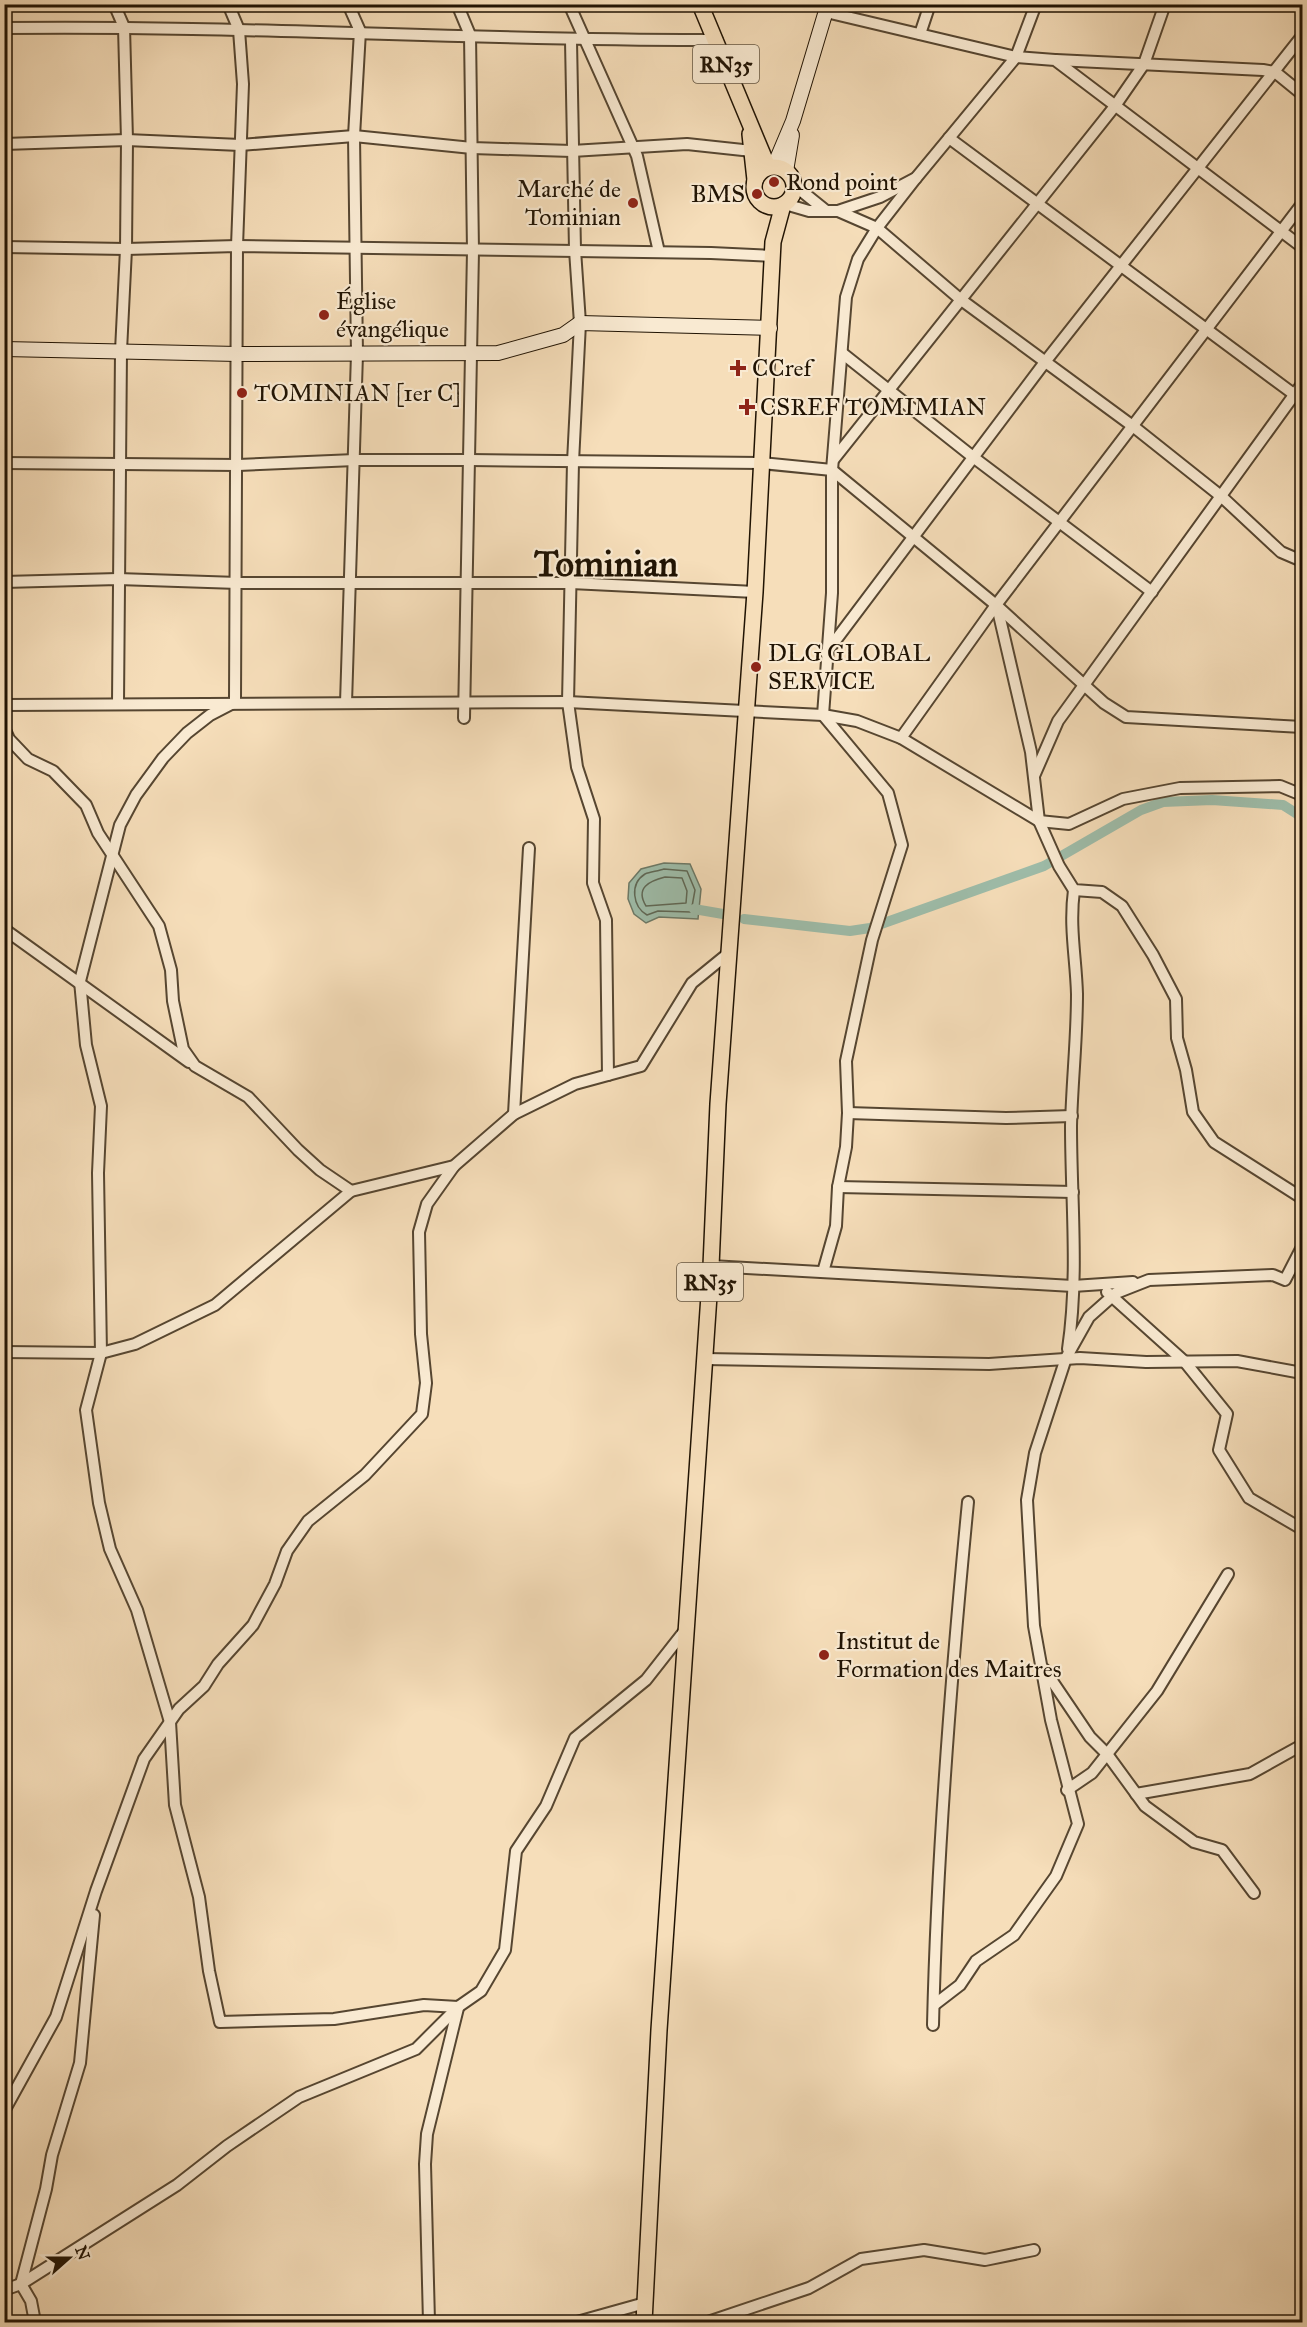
<svg xmlns="http://www.w3.org/2000/svg" width="1307" height="2327" font-family="'IM FELL Great Primer',serif">
<rect width="100%" height="100%" fill="#f6deba"/>
<filter id="stains"><feTurbulence type="fractalNoise" baseFrequency=".00333" numOctaves="4"/><feColorMatrix values="0 0 0 0 .2 0 0 0 0 .09 0 0 0 0 .02 0 0 0 .5 -.17"/></filter>
<radialGradient id="worn" r=".72"><stop offset=".6" stop-color="#630" stop-opacity="0"/><stop offset="1" stop-color="#630" stop-opacity=".3"/></radialGradient>
<path fill="#9ebdaa" stroke="#6c7967" stroke-width="1.5" d="M664,863L690,864L701,889L698,919L659,917L646,923L634,914L628,899L629,883L641,869Z"/>
<g fill="none" stroke-linecap="round" stroke-linejoin="round">
<g stroke="#5f6856" stroke-width="1.5">
<path d="M664,869L687,871L695,890L691,912L658,911L647,915C633,907 629,884 645,874C650,872 658,871 664,869Z"/>
<path d="M665,877L682,878L687,891L686,903L646,906C635,888 649,881 665,877Z"/>
</g>
<g stroke="#9ebdaa" stroke-width="10">
<path d="M694,909L723,914"/>
<path d="M744,919L850,931L870,928L1044,866L1141,810L1163,802L1212,800L1283,805L1302,817"/>
</g>
<g stroke="#564631" stroke-width="14">
<g id="street">
<path d="M114,4L124,27L127,140L126,249L121,351L118,703"/>
<path d="M228,4L239,30L243,84L237,246L235,702L210,715L187,733L163,758L136,795L120,825L80,981L86,1045L101,1106L98,1173L101,1353L86,1410L99,1503L110,1549L137,1610L170,1722L175,1805L199,1897L209,1971L220,2022L334,2019L424,2005L458,2007L481,1991L505,1950L516,1851L546,1806L575,1738L646,1680L686,1629"/>
<path d="M457,4L470,35L473,251L464,718"/>
<path d="M569,4L637,156L659,252"/>
<path d="M826,12L1016,57L1055,60L1302,247"/>
<path d="M4,28C242,25 479,41 717,40"/>
<path d="M920,34L930,4"/>
<path d="M571,41L575,250L580,323L573,462L568,702L577,767L594,819L593,883L606,920L608,1075"/>
<path d="M1056,60L1263,70L1275,72L1302,94"/>
<path d="M949,138L1295,395"/>
<path d="M4,144L127,140L240,145L354,136L472,148L572,151L687,144L752,151"/>
<path d="M794,185L825,210"/>
<path d="M785,204L809,211H838L877,228L960,299L1134,427L1222,497L1281,552L1302,561"/>
<path d="M838,211L880,197L916,178L1016,57L1036,4"/>
<path d="M4,247L126,249L237,246L711,253L773,256"/>
<path d="M842,353L973,457L1152,592"/>
<path d="M834,459L1115,106L1144,64L1165,4"/>
<path d="M4,463L238,465L355,460H470L761,463L832,470L996,605L1104,703L1126,717L1302,727"/>
<path d="M4,582L118,579L238,583H571L755,592"/>
<path d="M997,606L1031,752L1039,821L1059,866L1074,890L1102,892L1122,906L1153,955L1176,999L1177,1038L1186,1070L1193,1112L1214,1142L1302,1198"/>
<path d="M826,653L1045,362L1302,36"/>
<path d="M346,703L357,354L354,136L360,31L348,4"/>
<path d="M4,705L568,702L823,715L857,721L901,738L1039,821L1069,824L1123,799L1180,788L1280,786L1302,795"/>
<path d="M4,728L9,739L28,759L53,771L86,805L98,833L159,926L171,970L173,1001L183,1049L195,1066L248,1097L298,1150L320,1170L351,1191"/>
<path d="M901,738L996,605L1302,204"/>
<path d="M1034,776L1058,721L1302,384"/>
<path d="M4,929L189,1062"/>
<path d="M848,1113L1006,1118L1072,1116"/>
<path d="M514,1114L529,848"/>
<path d="M838,1187L1073,1192"/>
<path d="M711,1266L1073,1286L1133,1282"/>
<path d="M823,1272L836,1226L838,1187L846,1147L848,1113L846,1061L872,940L902,845L888,793L823,715L832,593V470L846,297L858,259L877,228L916,178"/>
<path d="M1107,1292L1185,1362L1227,1414L1219,1450L1249,1498L1302,1529"/>
<path d="M1068,1349C1079,1275 1071,1200 1071,1126C1072,1082 1077,1039 1077,994C1076,958 1069,927 1074,890"/>
<path d="M4,1352L101,1353L135,1344L215,1305L351,1191L454,1166L514,1114L575,1084L641,1066L692,983L730,952"/>
<path d="M705,1359L989,1364L1080,1358L1146,1362L1237,1361L1302,1373"/>
<path d="M1044,1669L1090,1737L1107,1754L1145,1806L1194,1842L1222,1850L1254,1893"/>
<path d="M1067,1790L1092,1773L1157,1691L1228,1574"/>
<path d="M1136,1794L1250,1774L1302,1745"/>
<path d="M934,2005L960,1985L976,1961L1014,1935L1056,1876L1078,1824L1051,1720L1034,1626L1027,1500L1035,1453L1066,1358L1089,1317L1116,1293L1149,1280L1273,1275L1285,1280L1302,1247"/>
<path d="M933,2025C937,1851 951,1676 968,1502"/>
<path d="M4,2111L56,2017L96,1891L144,1759L179,1709L204,1686L218,1664L253,1625L275,1584L287,1551L308,1521L365,1475L422,1414L426,1383L421,1334L419,1232L427,1204L454,1166"/>
<path d="M4,2290L21,2284L177,2185L227,2146L299,2097L416,2049L458,2007"/>
<path d="M35,2322L31,2301L21,2284L46,2189L52,2155L80,2063L94,1915"/>
<path d="M429,2322L425,2164L427,2134L458,2008"/>
<path d="M577,2322L645,2303"/>
<path d="M708,2322L809,2288L861,2259L924,2250L985,2260L1034,2250"/>
</g>
</g>
<g stroke="#201303" stroke-width="16">
<g id="secondary">
<path d="M774,166L793,121L828,4"/>
<path d="M786,171L792,135"/>
<path d="M4,349L238,354L498,353L563,335L580,323L770,328"/>
</g>
</g>
<g stroke="#201303" stroke-width="18">
<g id="primary">
<path d="M700,4L768,167"/>
<path d="M750,134L755,180"/>
<circle cx="774" cy="187" r="20"/>
<path d="M644,2322L659,2030L711,1266L718,1104L755,592L773,242L783,205"/>
</g>
</g>
<use href="#street" stroke="#f9ead2" stroke-width="10"/>
<use href="#secondary" stroke="#f9ead2" stroke-width="14"/>
<use href="#primary" stroke="#f6deba" stroke-width="15"/>
</g>
<g fill="#8f2418" stroke="#f9ead2" stroke-width="2">
<circle cx="774" cy="182" r="6"/>
<circle cx="757" cy="194" r="6"/>
<circle cx="633" cy="203" r="6"/>
<circle cx="324" cy="315" r="6"/>
<path d="M735 359h6v6h6v6h-6v6h-6v-6h-6v-6h6z"/>
<circle cx="242" cy="393" r="6"/>
<path d="M744 398h6v6h6v6h-6v6h-6v-6h-6v-6h6z"/>
<circle cx="756" cy="667" r="6"/>
<circle cx="824" cy="1655" r="6"/>
</g>
<g text-anchor="middle" stroke-width="4.5" stroke-linejoin="round" paint-order="stroke">
<g fill="#f9ead2" stroke="#615441" stroke-width="1.5">
<rect x="693" y="45" width="66" height="38" rx="4.5"/>
<rect x="677" y="1263" width="66" height="38" rx="4.5"/>
</g>
<g font-size="22" font-weight="bold" fill="#201303">
<text x="726" y="72">RN35</text>
<text x="710" y="1290">RN35</text>
</g>
<g font-size="24" fill="#201303" stroke="#f9ead2" text-anchor="start">
<text x="786" y="190">Rond point</text>
<text x="621" y="197" text-anchor="end">Marché de<tspan x="621" dy="28">Tominian</tspan></text>
<text x="745" y="202" text-anchor="end">BMS</text>
<text x="336" y="309">Église<tspan x="336" dy="28">évangélique</tspan></text>
<text x="752" y="376">CCref</text>
<text x="254" y="401">TOMINIAN [1er C]</text>
<text x="760" y="415">CSREF TOMIMIAN</text>
<text x="768" y="661">DLG GLOBAL<tspan x="768" dy="28">SERVICE</tspan></text>
<text x="836" y="1649">Institut de<tspan x="836" dy="28">Formation des Maitres</tspan></text>
</g>
<g font-size="36" font-weight="bold" fill="#201303" stroke="#f9ead2">
<text x="606" y="576">Tominian</text>
</g>
</g>
<rect width="1307" height="2327" fill="none" stroke="#f6deba" stroke-width="24"/>
<rect x="6" y="6" width="1295" height="2315" fill="none" stroke="#201303" stroke-width="3"/>
<rect x="12" y="12" width="1283" height="2303" fill="none" stroke="#201303" stroke-width="1.5"/>
<g transform="translate(69 2258) rotate(69)" stroke="#f9ead2" stroke-width="4.5" paint-order="stroke">
<path d="M0-4.5L10 22L0 15L-10 22Z" fill="#201303"/>
<text y="-9" font-size="16" font-weight="bold" text-anchor="middle" fill="#201303">N</text>
</g>
<rect width="100%" height="100%" filter="url(#stains)"/>
<rect width="100%" height="100%" fill="url(#worn)"/>
</svg>
